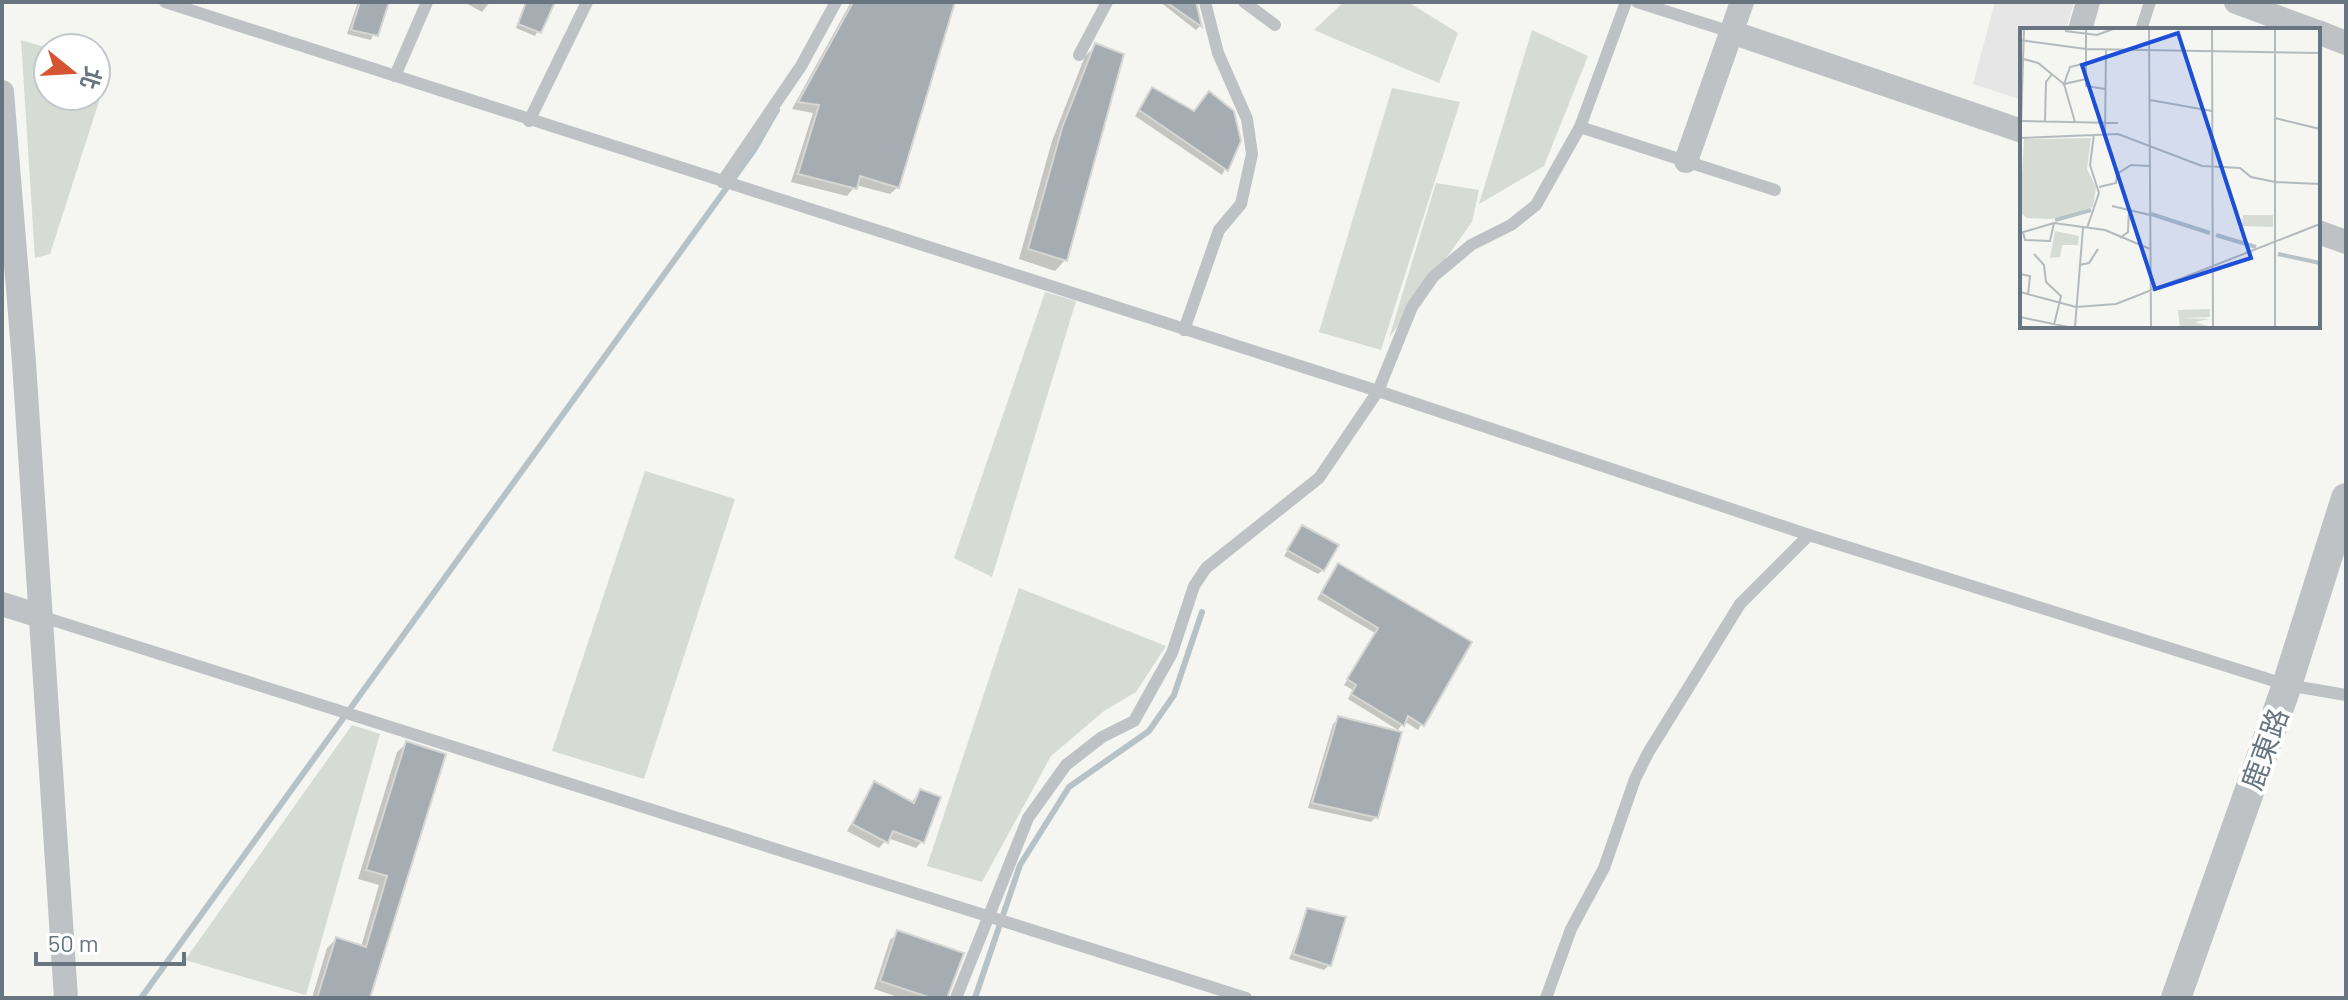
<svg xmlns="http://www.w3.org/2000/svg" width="2348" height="1000" font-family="Barlow,'Noto Sans TC',sans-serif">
<rect width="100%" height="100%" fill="#f5f5f2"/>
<path fill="#e5e6e5" d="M1995,2H2074L2066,30H2022V100L1973,84Z"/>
<g fill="#d6dbd3">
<path d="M1344,2H1408L1458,33L1439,83L1314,30Z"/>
<path d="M1532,30L1588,56L1544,166L1479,204Z"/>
<path d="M21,40L48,48V96H96V63L110,67L50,254L35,258Z"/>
<path d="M1392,88L1460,102L1381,350L1319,332Z"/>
<path d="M1436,183L1479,190L1472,222L1389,338Z"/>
<path d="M1045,292L1076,301L992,577L954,558Z"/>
<path d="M645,471L735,499L644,779L552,751Z"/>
<path d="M1019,588L1166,646L1136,692L1104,711L1051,756L982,882L927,866Z"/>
<path d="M352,725L380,734L306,995L185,960Z"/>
</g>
<g fill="#0003">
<path d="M358,2H386L371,40L347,34Z"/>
<path d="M464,2H490L482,12Z"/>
<path d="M526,2H553L535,36L516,28Z"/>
<path d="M851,2H953L898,187L890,194L856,185L847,196L791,182L813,113L792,109Z"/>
<path d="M1160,2H1196L1200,26L1196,30Z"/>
<path d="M1096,46L1065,260L1055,271L1019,259L1052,141L1085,56Z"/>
<path d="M1152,89L1239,141L1222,175L1135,116Z"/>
<path d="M1302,527L1323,570L1318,574L1284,556Z"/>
<path d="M1334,571L1469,643L1418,730L1404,721L1398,730L1348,699L1353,690L1344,685L1375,633L1317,599Z"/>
<path d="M1338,719L1376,817L1371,822L1308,808L1333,724Z"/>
<path d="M406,744L444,755L368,998H312L327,948L336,939L361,947L379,885L358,879L397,752Z"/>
<path d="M874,784L911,803L920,791L922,841L916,848L888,838L879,848L847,831Z"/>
<path d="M1308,910L1329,965L1324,970L1289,959Z"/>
<path d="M898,933L946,998H901L874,989L890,940Z"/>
</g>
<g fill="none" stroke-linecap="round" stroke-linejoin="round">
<g stroke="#b7c2c6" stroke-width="6">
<path d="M141,998L754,150L777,110"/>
<path d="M975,998L1020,865L1069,787L1149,731L1174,695L1202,612"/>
</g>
</g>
<g fill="#a6adb2" stroke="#d6d6d4" stroke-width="2">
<path d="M360,2H389L378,36L351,30Z"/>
<path d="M526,2H555L541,33L518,24Z"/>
<path d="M853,2H955L899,188L860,176L857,189L798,174L819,105L798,102Z"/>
<path d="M1166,2H1196L1202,27Z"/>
<path d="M1095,43L1124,54L1067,261L1028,249L1062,128Z"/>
<path d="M1152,87L1194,111L1209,91L1234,111L1241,141L1228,171L1139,110Z"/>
<path d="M1302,525L1339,545L1324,571L1287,550Z"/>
<path d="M1338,563L1472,642L1424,726L1408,716L1404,726L1351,694L1356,685L1347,679L1378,628L1321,593Z"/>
<path d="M1338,716L1402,732L1378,818L1312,803Z"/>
<path d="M406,741L446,754L370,998H317L336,937L366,947L387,876L366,870Z"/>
<path d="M874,781L914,803L920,789L941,797L924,843L893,831L888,843L852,824Z"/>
<path d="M1307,908L1346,917L1331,966L1293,954Z"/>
<path d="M897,930L964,953L947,998H931L880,981Z"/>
</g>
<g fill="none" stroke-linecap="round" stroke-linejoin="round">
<g stroke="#bec2c5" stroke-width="12">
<path d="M165,2L1378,391L1809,535L2287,685L2346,695"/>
<path d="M1244,2L1275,25"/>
<path d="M1637,2L1731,32"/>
<path d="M2141,30L2150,2"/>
<path d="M1079,55L1107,2"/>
<path d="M395,76L427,2"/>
<path d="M529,121L587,2"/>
<path d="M1580,127L1775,190"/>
<path d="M722,182L801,66L836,2"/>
<path d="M1184,330L1219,230L1241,204L1252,154L1247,119L1218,53L1205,2"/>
<path d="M40,616L1246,998"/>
<path d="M956,998L1028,818L1066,765L1102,737L1134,721L1172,653L1194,586L1206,568L1319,478L1378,391L1412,307L1433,277L1471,245L1511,225L1536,205L1580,127L1626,2"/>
<path d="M1546,998L1571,929L1604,868L1635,779L1648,753L1740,604L1809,535"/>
</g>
<g stroke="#bec2c5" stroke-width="24">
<path d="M2236,2L2312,30"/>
<path d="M2080,30L2088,2"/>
<path d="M1731,32L2022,131"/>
<path d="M2318,32L2346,43"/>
<path d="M2,92L24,363L66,998"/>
<path d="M1686,161L1742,2"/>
<path d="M2318,232L2346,242"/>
<path d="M2,604L40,616"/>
</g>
<path stroke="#bec2c5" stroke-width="30" d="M2176,998L2287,685L2346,498"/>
</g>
<g text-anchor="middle" stroke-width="8" stroke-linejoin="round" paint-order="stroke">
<g font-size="28" fill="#667580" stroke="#fff">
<text transform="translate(2265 749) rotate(-70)" y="10">鹿東路</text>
</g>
</g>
<g transform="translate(2020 28)">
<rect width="300" height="300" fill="#f5f5f2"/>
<path d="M71,110L67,141L76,159L73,179L31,191L7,190L0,184L4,111ZM223,187H253V199L222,198ZM35,203L59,208L58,217H42L40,229L30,230ZM190,281V289L160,290L190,291L175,294L190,299H160L158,282Z" fill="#d6dbd3"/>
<path fill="none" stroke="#b7c2c6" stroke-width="4" d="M131,186L190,205M35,192L71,182M196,207L236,219M258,226L300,235"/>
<path fill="none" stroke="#b3babd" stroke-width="2" d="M66,1V58L85,61M129,1L131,299M192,1L193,299M45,3L77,7L93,1M0,12L66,21L300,25M0,30L18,35L44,56L55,94M66,51L44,56L50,39L66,35M130,72L192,83M255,90L300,101M0,93L98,95M25,93L26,54L32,46M85,106L86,21M0,110L98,106L182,138L220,140L231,149L255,154L300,156M0,129L4,1M79,159L96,155L97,146L111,137L130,138M92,178L130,187M67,200L79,165L70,137L74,106M3,204L5,212L30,213L34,195M0,205L34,195L85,202L130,221M100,210L108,204L109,181M14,226L24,237L26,254L41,268L34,297M59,237L69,235L78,221M0,246L10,248L8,267M0,264L56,279L96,276L300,196M0,289L48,299M55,299L63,200M255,299V1"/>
<path fill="#1d4ed8" fill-opacity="0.15" stroke="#1d4ed8" stroke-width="4" d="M158,5L231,230L135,261L62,37Z"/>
<rect width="300" height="300" fill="none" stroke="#667580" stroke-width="4"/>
</g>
<rect width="2348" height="1000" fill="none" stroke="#667580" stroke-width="8"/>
<g transform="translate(72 72) rotate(108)"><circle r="38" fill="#ffffff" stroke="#c2c8cc" stroke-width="2"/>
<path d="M0-6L14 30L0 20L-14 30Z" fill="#d55431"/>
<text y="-12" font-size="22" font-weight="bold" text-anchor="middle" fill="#667580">北</text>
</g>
<path d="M36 952v12h148v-12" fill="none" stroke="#667580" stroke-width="4"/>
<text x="48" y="952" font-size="24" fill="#667580" stroke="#ffffff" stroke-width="6" paint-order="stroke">50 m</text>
</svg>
